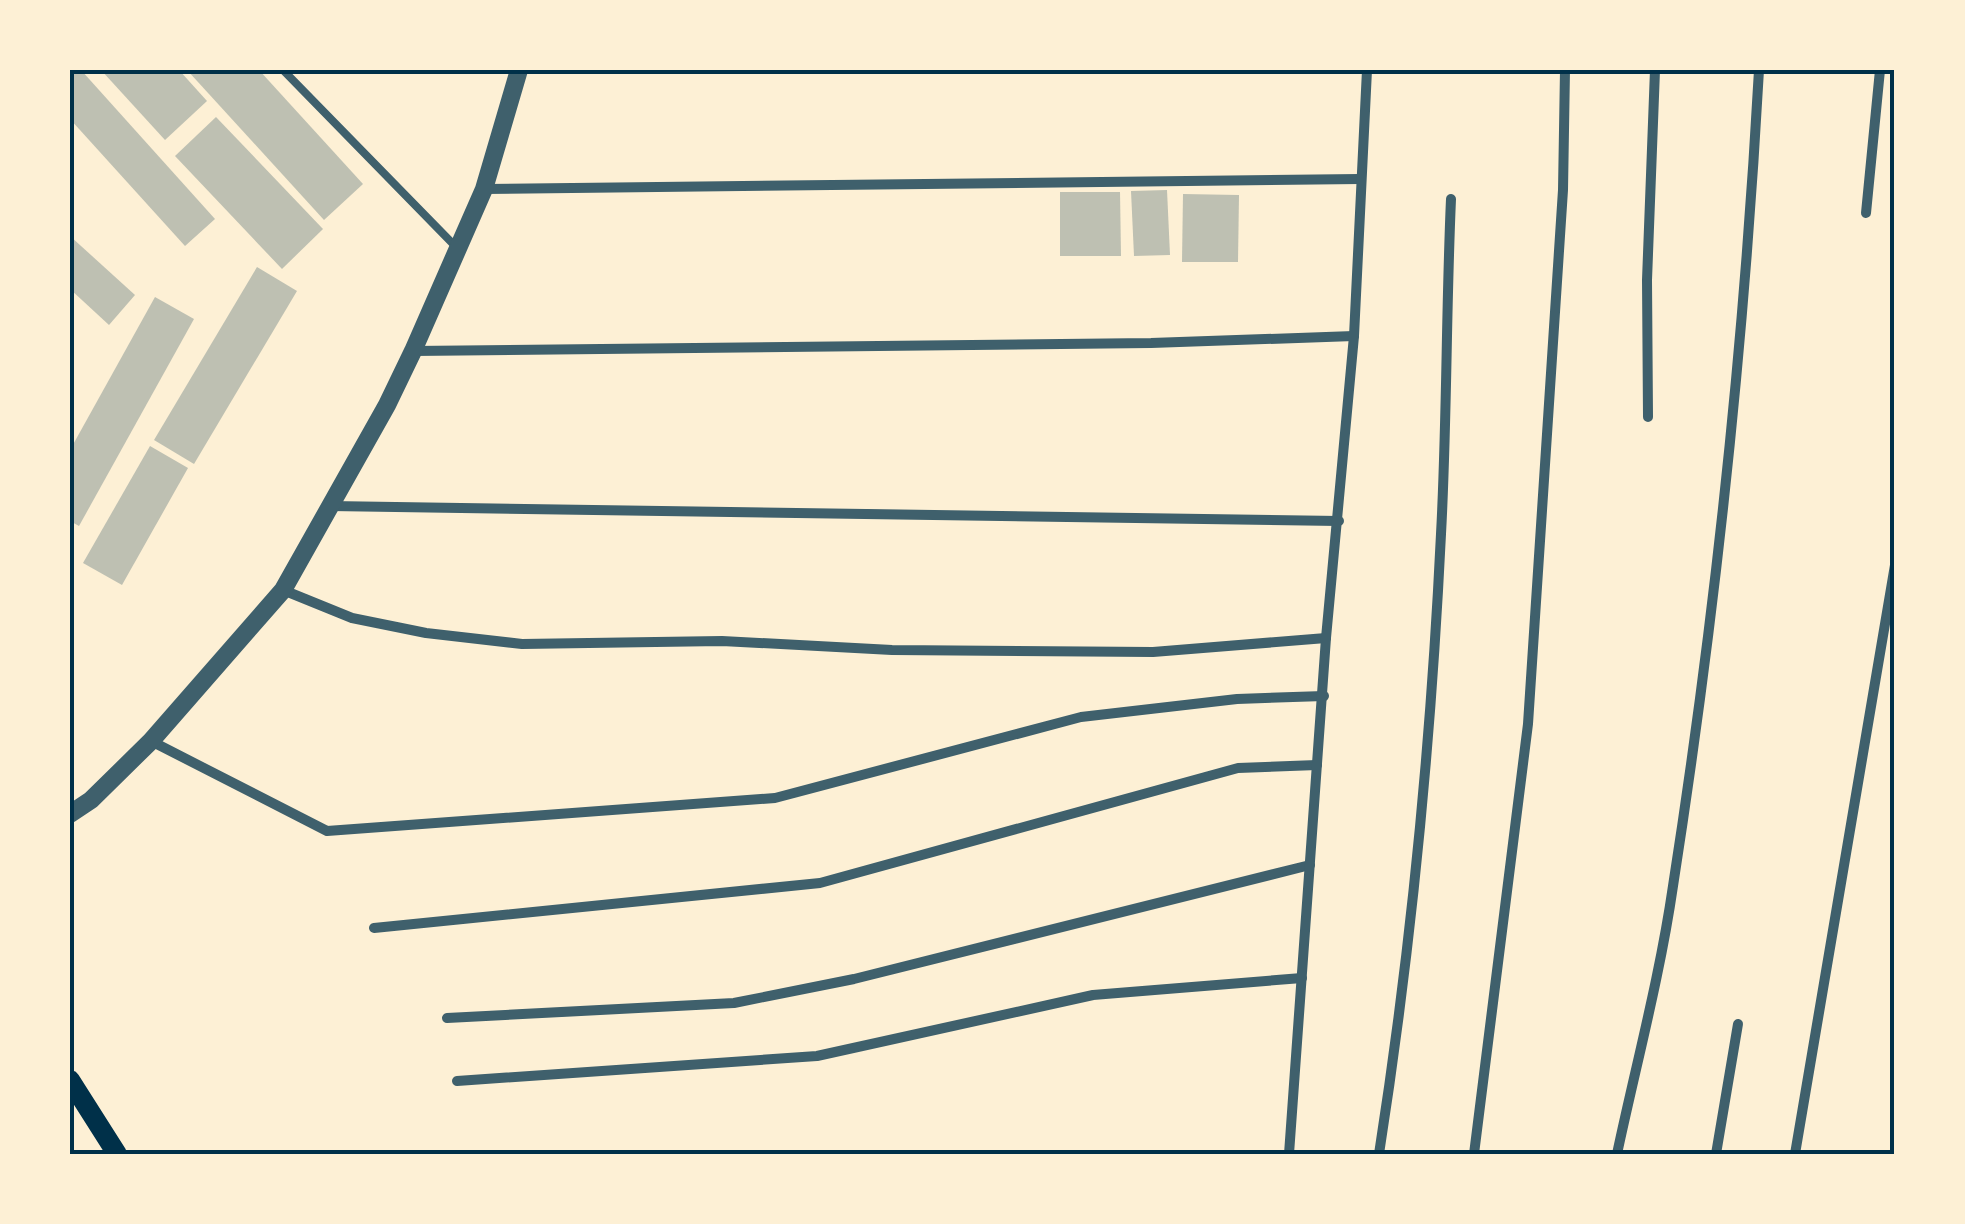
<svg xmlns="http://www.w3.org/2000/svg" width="1965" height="1224" font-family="'Asap Condensed',sans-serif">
<rect width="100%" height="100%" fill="#fdf0d5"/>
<g fill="#bec0b2">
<path d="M70,70H81L215,219L185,246L70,119Z"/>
<path d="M101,70H179L207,101L165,140Z"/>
<path d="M187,70H259L363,184L324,220Z"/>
<path d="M216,117L323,229L282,269L175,156Z"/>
<path d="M1167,190L1170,255L1134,256L1131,191Z"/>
<path d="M1060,192H1120L1121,256H1060Z"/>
<path d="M1183,194L1239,195L1238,262H1182Z"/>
<path d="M70,236L135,295L109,325L70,289Z"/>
<path d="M257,267L297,291L194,464L154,440Z"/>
<path d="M155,297L194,319L79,526L70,521V450Z"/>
<path d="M150,446L188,468L122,585L83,563Z"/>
</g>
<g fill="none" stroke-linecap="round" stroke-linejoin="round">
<path stroke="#3f606c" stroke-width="8" d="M283,70L458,249"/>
<g stroke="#3f606c" stroke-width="10">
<path d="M484,189L1360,179"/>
<path d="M1866,213L1880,70"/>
<path d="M413,351L1151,343L1354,336"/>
<path d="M1648,417L1647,280L1655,70"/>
<path d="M330,506L1339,521"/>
<path d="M283,590L352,618L426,633L522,644L722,641L892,650L1153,652L1326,638"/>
<path d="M151,741L327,831L775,798L1081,717L1237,699L1324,696"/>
<path d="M374,928L820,883L1238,768L1317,765"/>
<path d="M447,1018L734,1003L854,979L1310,865"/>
<path d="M457,1081L817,1056L1093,995L1302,978"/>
<path d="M1289,1154L1326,638L1354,336L1367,70"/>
<path d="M1379,1154C1411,949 1431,741 1441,534C1447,423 1446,311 1451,199"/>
<path d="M1474,1154L1528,724L1563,190L1565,70"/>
<path d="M1617,1154C1636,1065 1660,976 1673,886C1715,616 1744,343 1759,70"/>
<path d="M1716,1154L1738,1024"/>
<path d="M1795,1154L1895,565"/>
</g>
<path stroke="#3f606c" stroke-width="18" d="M70,814L91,800L151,741L283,590L387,405L413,351L484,189L519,70"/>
<path stroke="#003049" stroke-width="20" d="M70,1080L117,1154"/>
</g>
<rect width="1965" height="1224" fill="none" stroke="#fdf0d5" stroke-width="145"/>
<rect x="72" y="72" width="1820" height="1080" fill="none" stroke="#003049" stroke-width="4"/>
</svg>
